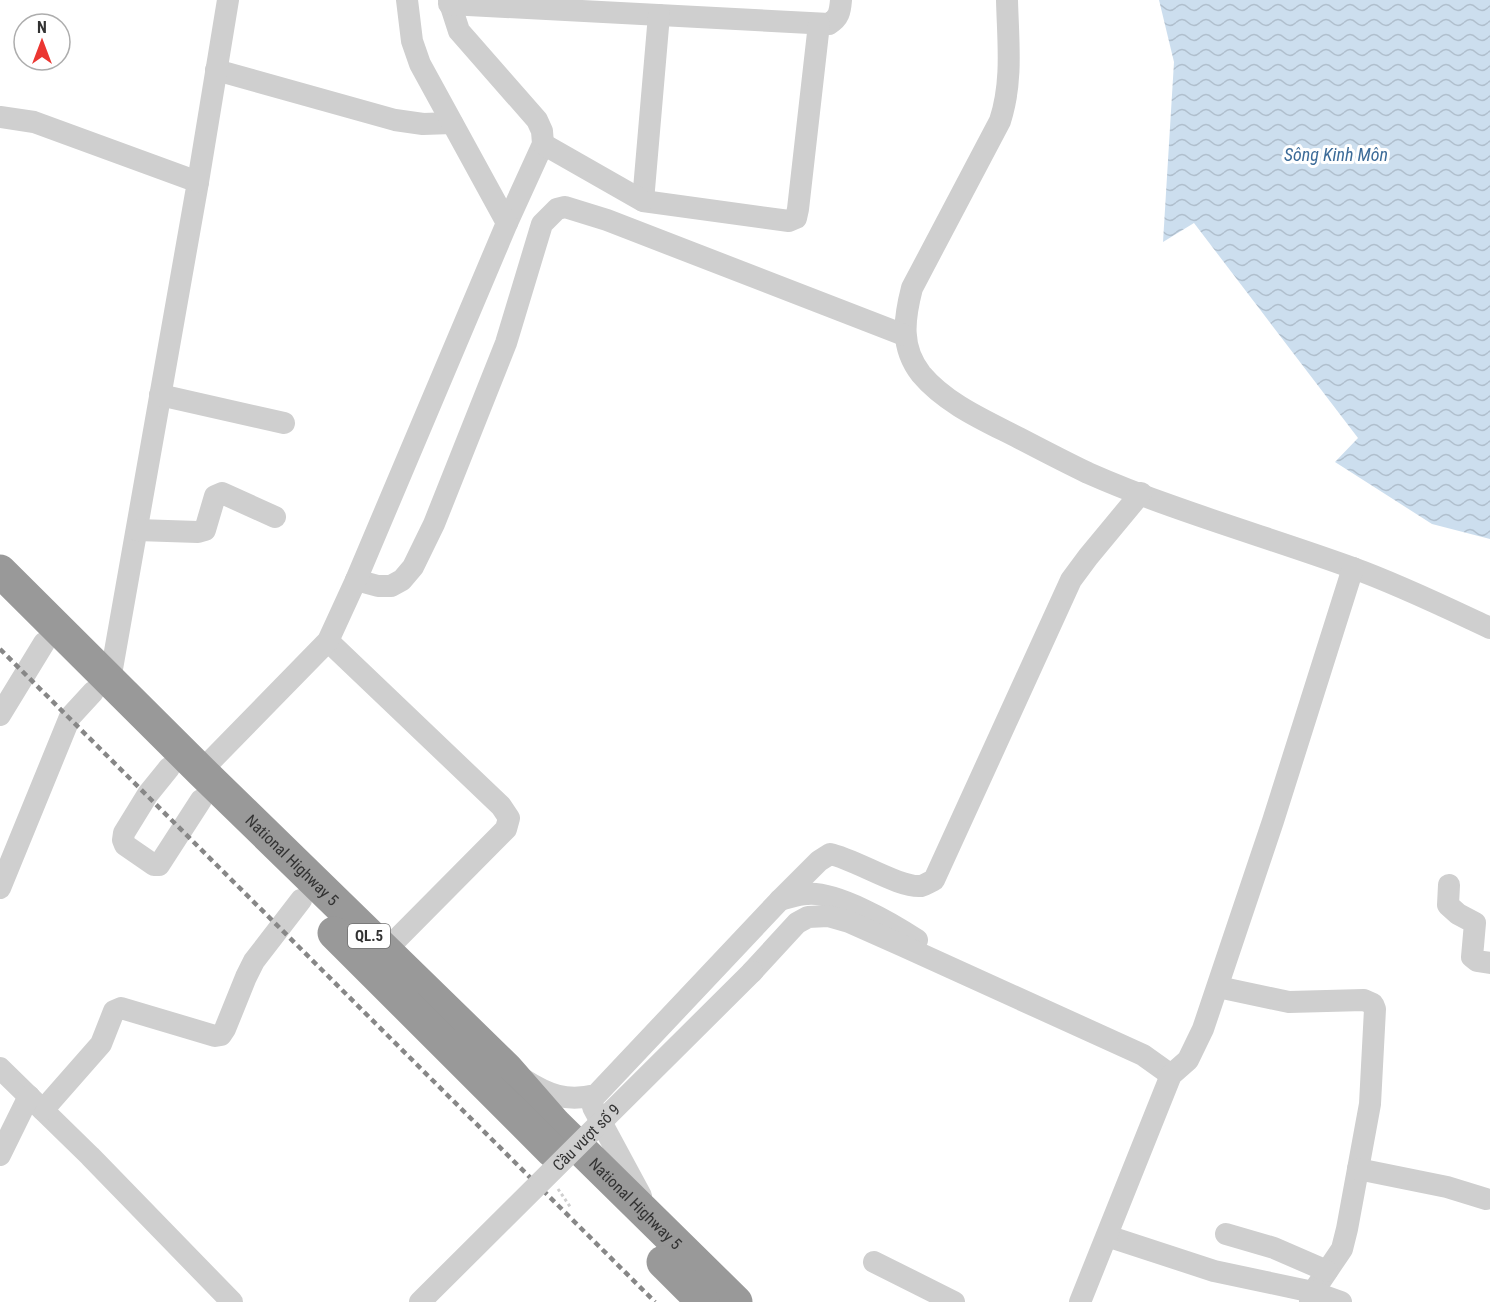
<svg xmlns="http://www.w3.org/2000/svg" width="1490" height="1302" font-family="'Roboto Condensed',sans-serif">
<defs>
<pattern id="water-waves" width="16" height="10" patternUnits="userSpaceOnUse" patternTransform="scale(1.5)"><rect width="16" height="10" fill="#ccdeee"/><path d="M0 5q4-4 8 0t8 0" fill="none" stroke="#b0bfcd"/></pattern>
</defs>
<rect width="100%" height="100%" fill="#fff"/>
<path fill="url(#water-waves)" d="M1159,0H1490V539L1432,524L1335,462L1358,438L1194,223L1163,242L1174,62Z"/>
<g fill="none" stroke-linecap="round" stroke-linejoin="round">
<path stroke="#cfcfcf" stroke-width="3" stroke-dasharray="3 3" stroke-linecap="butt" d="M558,1189L571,1208"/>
<g stroke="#cfcfcf" stroke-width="22">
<path d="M449,0L459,31L537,120L542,131L543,144L507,223"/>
<path d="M1007,0C1008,41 1013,81 1000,121L912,288C904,319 900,347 921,374C946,404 986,421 1019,438C1042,450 1065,462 1088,473C1174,511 1265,536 1353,568C1400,585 1445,607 1490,628"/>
<path d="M449,4L829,24C839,18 840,12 841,0"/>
<path d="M659,15L643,201L789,221L796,218L798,209L819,24"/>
<path d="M216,70L395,120L423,124L452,123"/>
<path d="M0,117L34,122L198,182L110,680"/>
<path d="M543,144L643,201"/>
<path d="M198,182L228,0"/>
<path d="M160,395L284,423"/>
<path d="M137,530L198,532L205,530L215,496L222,493L275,517"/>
<path d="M356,580L378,586H391L402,580L413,567L434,524L506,343L542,224L557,209L565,207L607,220L904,335"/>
<path d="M328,641L501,806L509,818L506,829L385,951"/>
<path d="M0,715L44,643"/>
<path d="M169,768L148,794L124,833L123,840L125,845L154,865H159L201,800"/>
<path d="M201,771L328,641L356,580L507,223L420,64L412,41L407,0"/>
<path d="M1449,885L1448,905L1458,914L1475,923L1472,957L1477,961L1490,963"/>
<path d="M0,888L70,717L93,692"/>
<path d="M780,900C789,898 798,894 807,894C836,891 893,924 917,940"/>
<path d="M752,972L797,923L808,917L828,916L849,922L903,946L1143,1055L1171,1075"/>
<path d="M1218,987L1289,1002L1364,1000L1373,1004L1375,1009L1370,1104L1347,1229L1342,1249L1313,1292L1310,1302"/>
<path d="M0,1068L90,1156L232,1302"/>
<path d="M523,1079C548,1095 566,1102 596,1095L780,900L819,861L830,854C855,859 899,888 921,886C925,885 929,882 934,880L1071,580L1088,557L1141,493"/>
<path d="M593,1107L641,1196"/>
<path d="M43,1110L101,1044L114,1011L121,1008L215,1036L221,1035L225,1029L246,977L254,961L301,900"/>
<path d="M0,1155L29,1096"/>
<path d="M1358,1169L1447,1187L1486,1199"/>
<path d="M1226,1234L1274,1248L1327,1271"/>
<path d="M1107,1236L1214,1271L1313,1292L1341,1302"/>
<path d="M874,1262L954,1302"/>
<path d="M1080,1302L1171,1075L1188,1060L1203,1029L1273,821L1353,568"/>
</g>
<g stroke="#999" stroke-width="33">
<path id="s1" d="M0,571L201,771L507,1069L555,1124L736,1302"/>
<path d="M334,933L552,1151"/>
<path d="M663,1262L703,1302"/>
</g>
<path stroke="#878787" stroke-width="4.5" stroke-dasharray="6 4.5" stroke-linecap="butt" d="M0,649L655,1302"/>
<path stroke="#cfcfcf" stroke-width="22" id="s2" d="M420,1302L752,972"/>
</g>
<g text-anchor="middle" stroke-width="6" stroke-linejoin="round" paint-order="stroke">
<rect fill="#fff" stroke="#707070" stroke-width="1.5" x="348" y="924" width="42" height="24" rx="4.5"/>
<g font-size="15" font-weight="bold" fill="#323232">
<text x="369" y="941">QL.5</text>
</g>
<g font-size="16" fill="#323232" stroke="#fff">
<text dy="6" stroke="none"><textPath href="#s1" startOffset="411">National Highway 5</textPath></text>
<text dy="6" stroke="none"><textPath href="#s2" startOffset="234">Cầu vượt số 9</textPath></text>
<text dy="6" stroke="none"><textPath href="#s1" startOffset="897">National Highway 5</textPath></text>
</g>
<g font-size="18" font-style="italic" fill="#3c6b98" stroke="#fff">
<text x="1336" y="161">Sông Kinh Môn</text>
</g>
</g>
<g transform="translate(42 42)"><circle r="28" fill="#ffffff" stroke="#adadad" stroke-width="1.5"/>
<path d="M0-4.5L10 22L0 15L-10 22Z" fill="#eb3631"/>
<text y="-9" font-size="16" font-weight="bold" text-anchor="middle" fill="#323232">N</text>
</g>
</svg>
